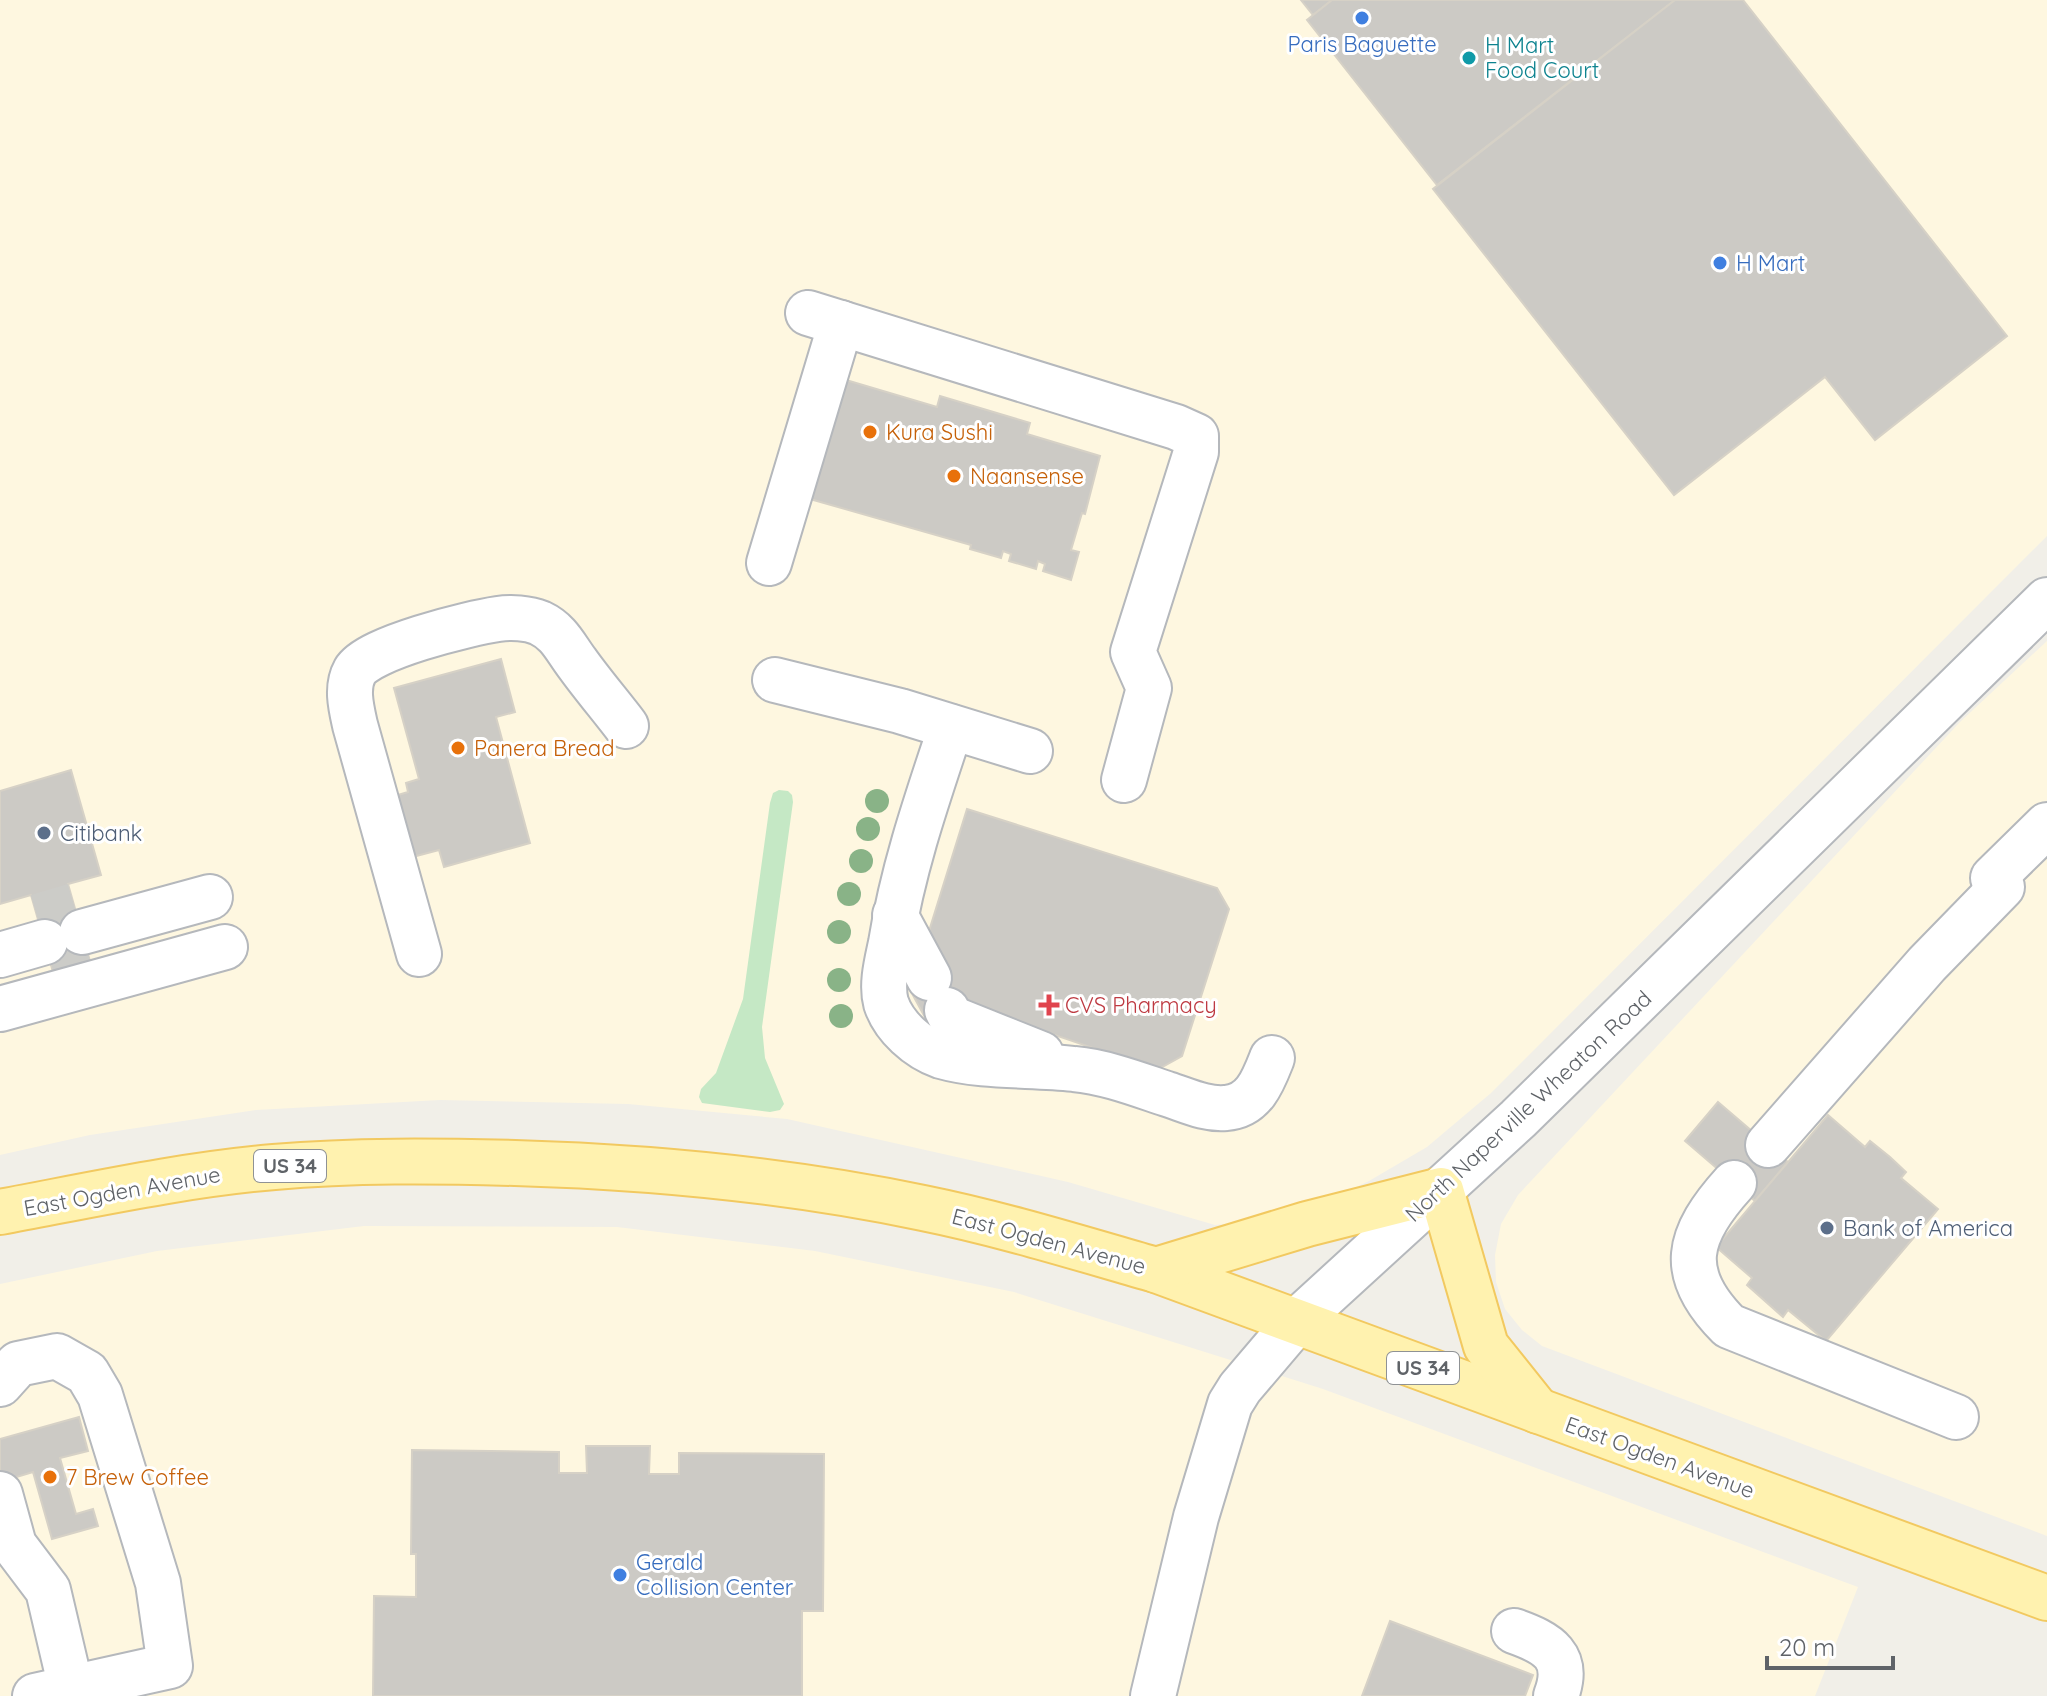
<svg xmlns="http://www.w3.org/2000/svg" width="2047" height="1696" font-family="Quicksand,sans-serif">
<rect width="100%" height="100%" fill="#f1efe8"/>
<g fill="#fef7e0">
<path d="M0,0H2047V536L1491,1093L1427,1147L1369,1181L1310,1209L1253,1222L1215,1225L1068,1182L787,1119L628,1104L440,1100L256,1110L90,1135L0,1155Z"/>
<path d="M2047,641V1536L1542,1346L1522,1330L1505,1309L1496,1282L1495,1255L1501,1224L1518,1195L1960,722Z"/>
<path d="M364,1226L617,1227L815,1251L1014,1292L1323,1389L1858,1587L1815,1696H0V1284L157,1251Z"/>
</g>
<path fill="#c5e8c5" d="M779,790L788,791L792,795L793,802L762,1027L765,1058L784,1104L780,1110L770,1112L702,1103L699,1097L701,1089L716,1073L743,999L770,803L773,793Z"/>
<g fill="#cccac5" stroke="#d6d1c6" stroke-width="2">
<path d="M1301,0H1332L1313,15Z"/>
<path d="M1332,0H1675L1437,185L1307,20Z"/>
<path d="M1675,0H1743L2007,336L1875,440L1825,377L1674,495L1433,189Z"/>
<path d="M846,380L937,407L940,396L1030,423L1027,434L1100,456L1085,514L1082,513L1071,550L1079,552L1071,580L1043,571L1045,564L1038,561L1036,569L1009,561L1011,554L1003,551L1001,558L970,549L971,545L803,497Z"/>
<path d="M501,659L515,712L496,717L530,843L444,867L439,850L405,859L388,798L408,792L406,783L419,779L394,688Z"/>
<path d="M71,770L101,875L68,884L92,968L55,979L31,895L0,904V791Z"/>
<path d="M967,809L1217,888L1229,909L1182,1056L1157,1070L961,1003L927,1021L909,988L940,972L925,944Z"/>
<path d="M1718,1102L1788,1162L1755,1201L1685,1141Z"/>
<path d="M1828,1115L1865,1147L1870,1141L1890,1157L1906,1172L1901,1178L1938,1209L1826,1341L1788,1310L1783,1317L1747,1285L1752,1278L1716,1247Z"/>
<path d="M79,1417L88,1451L60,1458L76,1514L93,1509L98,1526L52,1539L33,1472L0,1482V1439Z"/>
<path d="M586,1446H650L649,1474H679V1453L824,1454L823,1611H802V1696H373L374,1596L416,1597V1554H411L412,1450L559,1452V1473H587Z"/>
<path d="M1390,1621L1533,1675L1525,1696H1362Z"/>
</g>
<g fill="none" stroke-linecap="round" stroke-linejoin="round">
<g stroke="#ccccc8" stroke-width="44" stroke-dasharray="44 22" stroke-linecap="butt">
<path d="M37,916L74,905"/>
<path d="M52,966L89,957"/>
</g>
<g stroke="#b5b8bc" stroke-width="48">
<g id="minor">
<path d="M808,313L1176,427L1196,436V452L1133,652L1149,688L1124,780"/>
<path d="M769,563L841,323"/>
<path d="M775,680L900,711L1030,751"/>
<path d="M951,727C927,799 903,868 891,943C887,962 881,984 886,1003C894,1027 918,1048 941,1056C983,1068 1031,1064 1074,1069C1106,1072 1137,1084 1167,1094C1186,1100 1206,1110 1226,1108C1254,1106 1263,1081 1272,1058"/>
<path d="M1993,878L2047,825"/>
<path d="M895,915L929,978"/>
<path d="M82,932L210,897"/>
<path d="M419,954L355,725C351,707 346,687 355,671C368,648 470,623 498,619C511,617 528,618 540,623C559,632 565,647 577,663C592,684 610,705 626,726"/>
<path d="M0,955L45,942"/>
<path d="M0,1009L225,947"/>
<path d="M947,1010L951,1018L1041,1054"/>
<path d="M1768,1145L1927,964L2002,887"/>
<path d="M1734,1183C1687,1235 1676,1273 1729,1326L1956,1417"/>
<path d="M0,1384L18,1364L57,1356L87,1373L100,1395L158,1583L170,1666L35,1696"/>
<path d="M0,1494L14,1545L48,1590L71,1688"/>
<path d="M1514,1631C1548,1643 1571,1656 1556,1696"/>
<path d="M1153,1696L1196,1517L1230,1404L1240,1388L1297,1321L1518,1119L2047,600"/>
</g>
</g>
<g stroke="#f2c960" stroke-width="48">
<g id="major">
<path d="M0,1212C91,1195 182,1175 274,1167C354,1160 435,1161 515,1163C652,1167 789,1180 923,1208C1002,1224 1079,1248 1156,1270L2047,1598"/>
<path d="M1156,1270L1307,1224L1441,1190L1486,1346L1538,1411"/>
</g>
</g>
<use href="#minor" stroke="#fff" stroke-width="44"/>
<use href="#major" stroke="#fff2af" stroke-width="44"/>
</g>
<g fill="#89b387">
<circle cx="877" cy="801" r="12"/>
<circle cx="868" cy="829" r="12"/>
<circle cx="861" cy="861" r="12"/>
<circle cx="849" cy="894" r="12"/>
<circle cx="839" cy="932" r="12"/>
<circle cx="839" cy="980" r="12"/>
<circle cx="841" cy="1016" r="12"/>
</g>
<g fill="#3f7fe0" stroke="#fff" stroke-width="3">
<circle cx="1362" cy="18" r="8"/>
<circle cx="1720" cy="263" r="8"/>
<circle cx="620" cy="1575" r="8"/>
</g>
<circle fill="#0f9aa8" stroke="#fff" stroke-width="3" cx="1469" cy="58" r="8"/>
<g fill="#e8710a" stroke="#fff" stroke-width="3">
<circle cx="870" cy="432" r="8"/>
<circle cx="954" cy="476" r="8"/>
<circle cx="458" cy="748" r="8"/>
<circle cx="50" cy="1477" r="8"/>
</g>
<g fill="#5c6f8a" stroke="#fff" stroke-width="3">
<circle cx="44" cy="833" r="8"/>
<circle cx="1827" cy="1228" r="8"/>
</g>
<path fill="#e0444e" stroke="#fff" stroke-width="3" d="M1045 993h8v8h8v8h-8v8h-8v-8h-8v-8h8z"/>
<g text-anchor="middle" stroke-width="6" stroke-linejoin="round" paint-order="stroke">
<g fill="#fff" stroke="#8f9295" stroke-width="2">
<rect x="254" y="1150" width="72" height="32" rx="6"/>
<rect x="1387" y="1352" width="72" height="32" rx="6"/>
</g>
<g font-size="20" font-weight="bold" fill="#5f6368">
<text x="290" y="1173">US 34</text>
<text x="1423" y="1375">US 34</text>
</g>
<g font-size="22" fill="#366cbe" stroke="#fff" text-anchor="start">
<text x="1362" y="52" text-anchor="middle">Paris Baguette</text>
<text x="1736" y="271">H Mart</text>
<text x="636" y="1570">Gerald<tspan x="636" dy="25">Collision Center</tspan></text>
</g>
<g font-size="22" fill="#0d838f" stroke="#fff" text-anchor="start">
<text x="1485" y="53">H Mart<tspan x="1485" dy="25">Food Court</tspan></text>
</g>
<g font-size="22" fill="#c56008" stroke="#fff" text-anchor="start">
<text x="886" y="440">Kura Sushi</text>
<text x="970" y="484">Naansense</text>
<text x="474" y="756">Panera Bread</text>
<text x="66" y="1485">7 Brew Coffee</text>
</g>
<g font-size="22" fill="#4e5e75" stroke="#fff" text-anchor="start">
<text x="60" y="841">Citibank</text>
<text x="1843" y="1236">Bank of America</text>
</g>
<g font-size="22" fill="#be3a42" stroke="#fff" text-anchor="start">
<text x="1065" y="1013">CVS Pharmacy</text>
</g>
<g font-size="22" fill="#5f6368" stroke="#fff">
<text transform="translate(1528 1106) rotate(-43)" y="8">North Naperville Wheaton Road</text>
<text transform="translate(122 1191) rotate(-10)" y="8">East Ogden Avenue</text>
<text transform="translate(1049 1241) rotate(15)" y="8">East Ogden Avenue</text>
<text transform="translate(1660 1457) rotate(20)" y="8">East Ogden Avenue</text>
</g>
</g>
<path d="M1767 1656v12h126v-12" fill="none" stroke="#5f6368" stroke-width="4"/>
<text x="1779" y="1656" font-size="24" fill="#5f6368" stroke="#ffffff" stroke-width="6" paint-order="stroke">20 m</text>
</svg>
